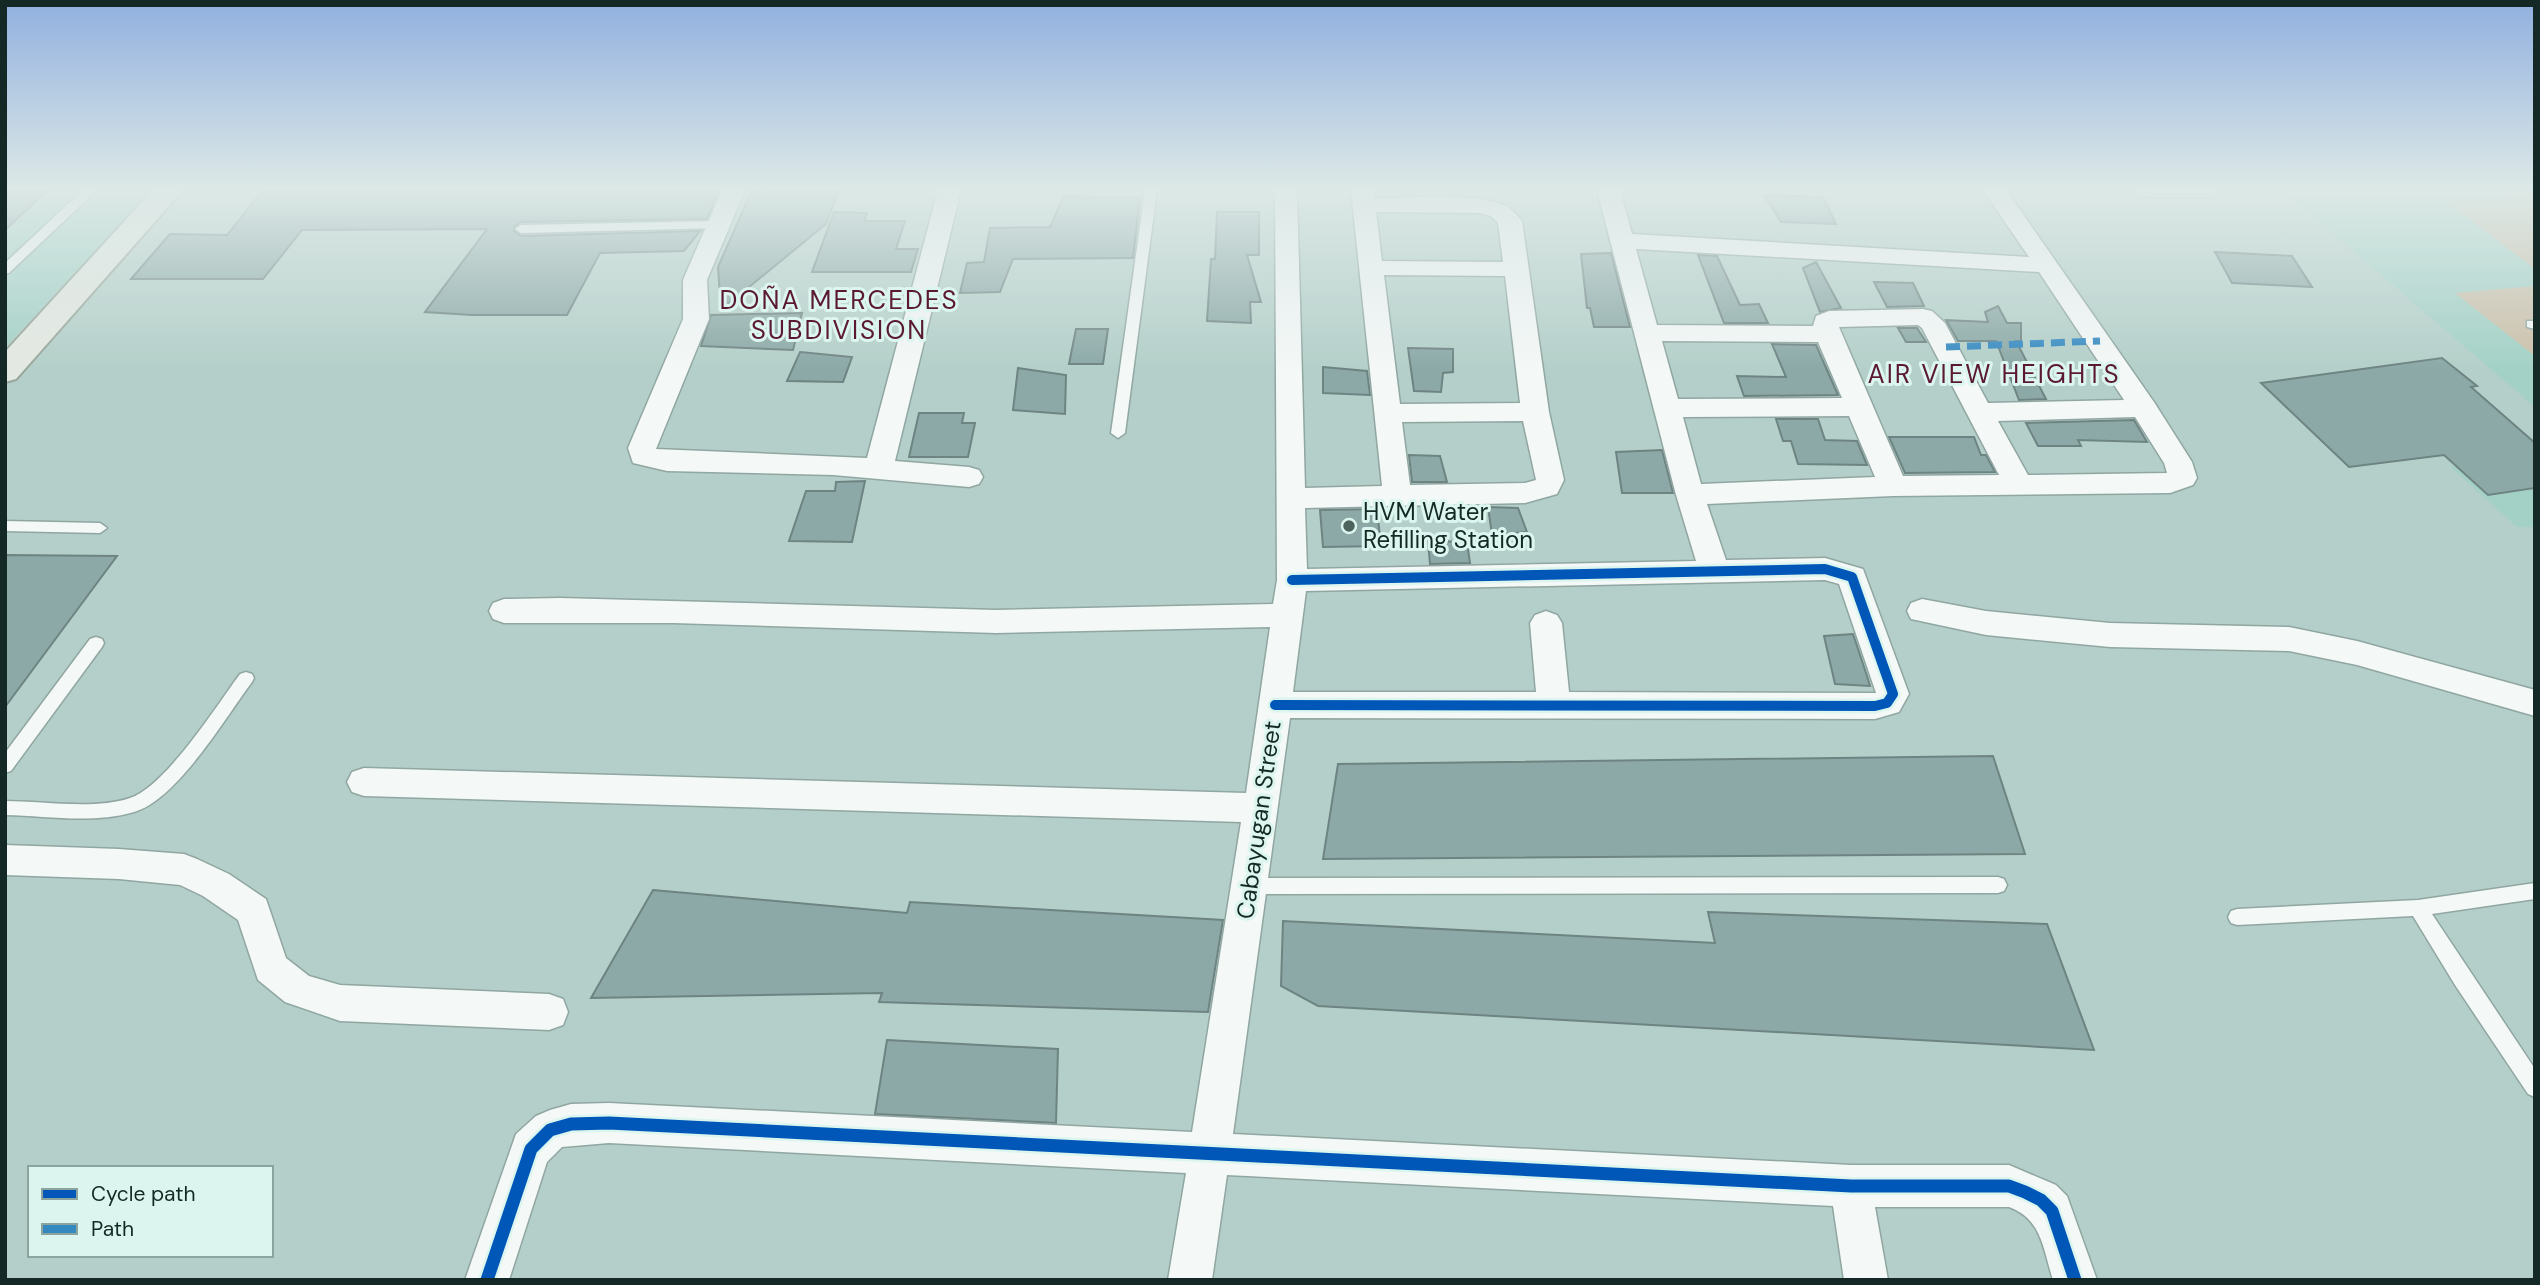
<svg xmlns="http://www.w3.org/2000/svg" width="2540" height="1285" font-family="'DM Sans',sans-serif">
<rect width="100%" height="100%" fill="#b4cfc9"/>
<g fill="#a3d1c6">
<path d="M5,190H151L5,347Z"/>
<path d="M2285,190H2535V407L2316,219Z"/>
<path d="M2535,455V527H2517L2451,467Z"/>
</g>
<g fill="#ccc0aa">
<path d="M2535,192V269L2447,202Z"/>
<path d="M2535,286V356L2455,293Z"/>
</g>
<g fill="#8ca9a7" stroke="#6e8482" stroke-width="2">
<path d="M5,190H48L5,230Z"/>
<path d="M263,190H719L707,219L521,222L514,227V231L521,236L700,231L684,251L600,253L567,315H472L425,312L487,229L302,230L263,279H131L170,234L227,235Z"/>
<path d="M752,190H839L826,224L721,310L718,267Z"/>
<path d="M1764,195L1823,197L1836,224L1781,222Z"/>
<path d="M1064,196L1140,198L1133,258L1013,259L1000,292L960,293L967,263L984,262L990,228L1050,227Z"/>
<path d="M834,212L867,213L864,221H905L896,249H918L911,272H812Z"/>
<path d="M1217,212H1259V255H1247L1261,302H1250L1251,323L1207,321L1211,259H1215Z"/>
<path d="M2215,252L2292,256L2312,287L2232,283Z"/>
<path d="M1611,253L1630,327H1594L1590,308H1587L1581,254Z"/>
<path d="M1698,255L1717,256L1740,305L1759,304L1768,323H1724Z"/>
<path d="M1816,262L1841,308L1820,312L1803,268Z"/>
<path d="M1874,282L1913,283L1924,306L1887,307Z"/>
<path d="M1998,306L2007,323H2021V341H2016L2046,399L2019,400L1996,341H1958L1946,320L1988,322L1985,312Z"/>
<path d="M802,313L793,350L701,346L711,315Z"/>
<path d="M1898,328H1917L1926,342H1906Z"/>
<path d="M1076,329H1108L1103,364H1069Z"/>
<path d="M1772,344L1816,345L1838,395L1744,396L1737,376L1786,377Z"/>
<path d="M1408,348L1453,349V372L1443,373L1441,392L1414,391Z"/>
<path d="M800,352L852,357L843,382L787,381Z"/>
<path d="M2442,358L2477,386L2471,387L2535,443V488L2488,495L2444,455L2349,467L2261,383Z"/>
<path d="M1323,367L1367,371L1370,395L1323,393Z"/>
<path d="M1018,368L1066,375L1065,414L1013,410Z"/>
<path d="M919,413H964L962,423H975L968,457H909Z"/>
<path d="M1776,419H1818L1825,440L1857,441L1867,465L1798,464L1791,441H1783Z"/>
<path d="M2134,420L2147,442L2078,440L2081,446H2038L2026,423Z"/>
<path d="M1889,437H1974L1981,455H1986L1995,472L1905,473Z"/>
<path d="M1662,450L1673,493H1622L1616,452Z"/>
<path d="M1409,455L1440,456L1447,482H1412Z"/>
<path d="M865,481L852,542L789,541L806,491H835L836,482Z"/>
<path d="M1488,507L1518,508L1527,532L1492,535Z"/>
<path d="M1377,509L1381,546L1323,547L1320,510Z"/>
<path d="M1428,541L1467,542L1470,563L1430,564Z"/>
<path d="M5,555L117,556L5,707Z"/>
<path d="M1853,634L1867,676L1870,686L1835,684L1824,636Z"/>
<path d="M1993,756L2025,854L1323,859L1338,764Z"/>
<path d="M653,890L907,913L910,902L1223,920L1208,1012L879,1002L882,993L591,998Z"/>
<path d="M1708,912L2047,924L2094,1050L1318,1006L1281,986L1283,921L1715,943Z"/>
<path d="M887,1040L1058,1049L1056,1123L875,1114Z"/>
</g>
<g fill="none" stroke-linecap="round" stroke-linejoin="round">
<g stroke="#90a6a1" stroke-width="3">
<g id="service">
<path d="M83,190H97L9,273L5,274V263Z"/>
<path d="M1145,190H1157L1125,433L1118,438L1111,433Z"/>
<path d="M717,221L721,222V228L521,233L515,229L521,225Z"/>
<path d="M2527,321H2535V329L2527,327Z"/>
<path d="M5,521L100,523L107,528L100,533L5,531Z"/>
<path d="M96,637L102,639L104,643L102,647L11,771L5,773V753L90,639Z"/>
<path d="M246,672L252,674L254,678L252,682C225,718 177,800 134,812C93,824 47,816 5,815V801C42,801 95,810 130,798C166,786 217,705 240,674Z"/>
<path d="M1998,877L2004,879L2007,885L2004,891L1998,893L1250,894L1244,892L1241,886L1244,880L1250,878Z"/>
<path d="M2535,883V899L2432,914L2535,1069V1097L2528,1094L2455,985L2413,916L2237,925L2231,923L2228,917L2231,911L2237,909L2418,900Z"/>
</g>
</g>
<g stroke="#90a6a1" stroke-width="3">
<g id="minor">
<path d="M722,190H745L707,280L709,319L656,449L867,458L938,190H961L895,461L969,467L979,470L983,477L979,484L969,487L833,475L667,471L633,463L628,448L683,319V280Z"/>
<path d="M1275,190H1297L1305,488L1382,486L1351,190H1373L1374,198C1408,198 1477,192 1506,206C1512,209 1518,216 1522,221L1549,412L1564,480L1557,494L1525,503L1305,508L1307,569L1696,561L1676,495L1597,190H1620L1632,234L2029,257L1983,190H2006L2154,402L2192,462L2197,478L2193,485L2170,493L1893,496L1707,504L1726,560L1825,558L1863,569L1909,694L1899,712L1875,719L1290,718L1233,1134L1851,1165H2009L2056,1185L2067,1196L2097,1280H2053C2043,1249 2042,1219 2009,1207H1875L1888,1280H1844L1833,1206L1227,1175L1212,1280H1168L1186,1173L609,1143L562,1147L547,1162L509,1280H465L516,1134L536,1116L550,1110L571,1104L609,1103L1192,1132L1241,822L364,796L352,792L347,782L352,772L364,768L1246,793L1270,627L996,633L673,623H504L493,619L489,611L493,603L504,599L560,598L996,610L1273,604L1277,580ZM1376,212L1479,213L1491,216L1498,223L1503,262L1382,261ZM1636,249L2039,272L2124,400L1988,403L1945,323L1932,311L1923,309L1829,311L1816,316L1813,326L1657,325ZM1384,275L1505,276L1520,403L1400,404ZM1918,325L1922,328L1999,475L1903,476L1839,327ZM1662,341L1818,342L1842,398L1678,399ZM1849,416L1875,477L1701,484L1683,417ZM2135,417L2164,463L2167,473L2028,475L1998,421ZM1523,421L1536,480L1525,483L1410,485L1402,422ZM1825,580L1839,584L1876,693L1569,692L1562,623L1557,615L1546,611L1535,615L1530,623L1536,692H1293L1306,591Z"/>
<path d="M2139,190H2218L2215,195L2207,197H2150L2142,195Z"/>
<path d="M1922,599L1986,611L2110,623L2289,627L2357,641L2535,690V716L2357,665L2289,651L2110,647L1986,635L1911,619L1907,611L1911,603Z"/>
<path d="M5,845L119,849L184,854L197,859L229,874L266,899L286,958L309,976L340,985L549,994L563,999L568,1012L563,1025L549,1030L340,1021L285,1002L258,980L238,920L203,896L180,885L119,879L5,875Z"/>
</g>
</g>
<g stroke="#96a69a" stroke-width="4">
<path id="primary" d="M153,190H183L16,379L5,382V352Z"/>
</g>
<use href="#service" fill="#f4f8f7" fill-rule="evenodd"/>
<use href="#minor" fill="#f4f8f7" fill-rule="evenodd"/>
<use href="#primary" fill="#e4e8e2" fill-rule="evenodd"/>
<path stroke="#3489c1" stroke-width="7" stroke-dasharray="14 7" stroke-linecap="butt" d="M1946,347L2100,341"/>
<g stroke="#dcf6ef" stroke-width="15">
<path id="cycleway-far1" d="M1275,705L1875,706L1887,703L1893,694L1852,577L1825,569L1292,580"/>
</g>
<g stroke="#dcf6ef" stroke-width="18">
<path id="cycleway" d="M487,1280L531,1149L550,1130L571,1124L609,1123L1851,1186H2009L2025,1192L2041,1200L2052,1211L2075,1280"/>
</g>
<use href="#cycleway-far1" stroke="#0057b8" stroke-width="10"/>
<use href="#cycleway" stroke="#0057b8" stroke-width="13"/>
</g>
<linearGradient id="sky" x2="0" y2="1"><stop stop-color="#91b0df"/><stop offset="0.51" stop-color="#dde9e7"/><stop offset="1" stop-color="#dde9e7" stop-opacity="0"/></linearGradient>
<rect width="2540" height="370" fill="url(#sky)"/>
<circle fill="#4c635e" stroke="#dcf6ef" stroke-width="2.5" cx="1349" cy="526" r="7"/>
<g text-anchor="middle" stroke-width="6" stroke-linejoin="round" paint-order="stroke">
<g font-size="24" fill="#142925" stroke="#dcf6ef" text-anchor="start">
<text x="1363" y="520">HVM Water<tspan x="1363" dy="28">Refilling Station</tspan></text>
</g>
<g font-size="24" fill="#142925" stroke="#dcf6ef">
<text transform="translate(1259 820) rotate(-82)" y="8">Cabayugan Street</text>
</g>
<g font-size="26" letter-spacing="2" fill="#5a1833" stroke="#dcf6ef">
<text x="839" y="309">DOÑA MERCEDES<tspan x="839" dy="30">SUBDIVISION</tspan></text>
<text x="1994" y="383">AIR VIEW HEIGHTS</text>
</g>
</g>
<rect width="2540" height="1285" fill="none" stroke="#142925" stroke-width="14"/>
<rect x="28" y="1166" width="245" height="91" fill="#dcf6ef" stroke="#8ca49e" stroke-width="2"/>
<rect x="42" y="1189" width="35" height="10" fill="#0057b8" stroke="#8ca49e" stroke-width="2"/>
<text x="91" y="1201" font-size="21" fill="#142925">Cycle path</text>
<rect x="42" y="1224" width="35" height="10" fill="#3489c1" stroke="#8ca49e" stroke-width="2"/>
<text x="91" y="1236" font-size="21" fill="#142925">Path</text>
</svg>
